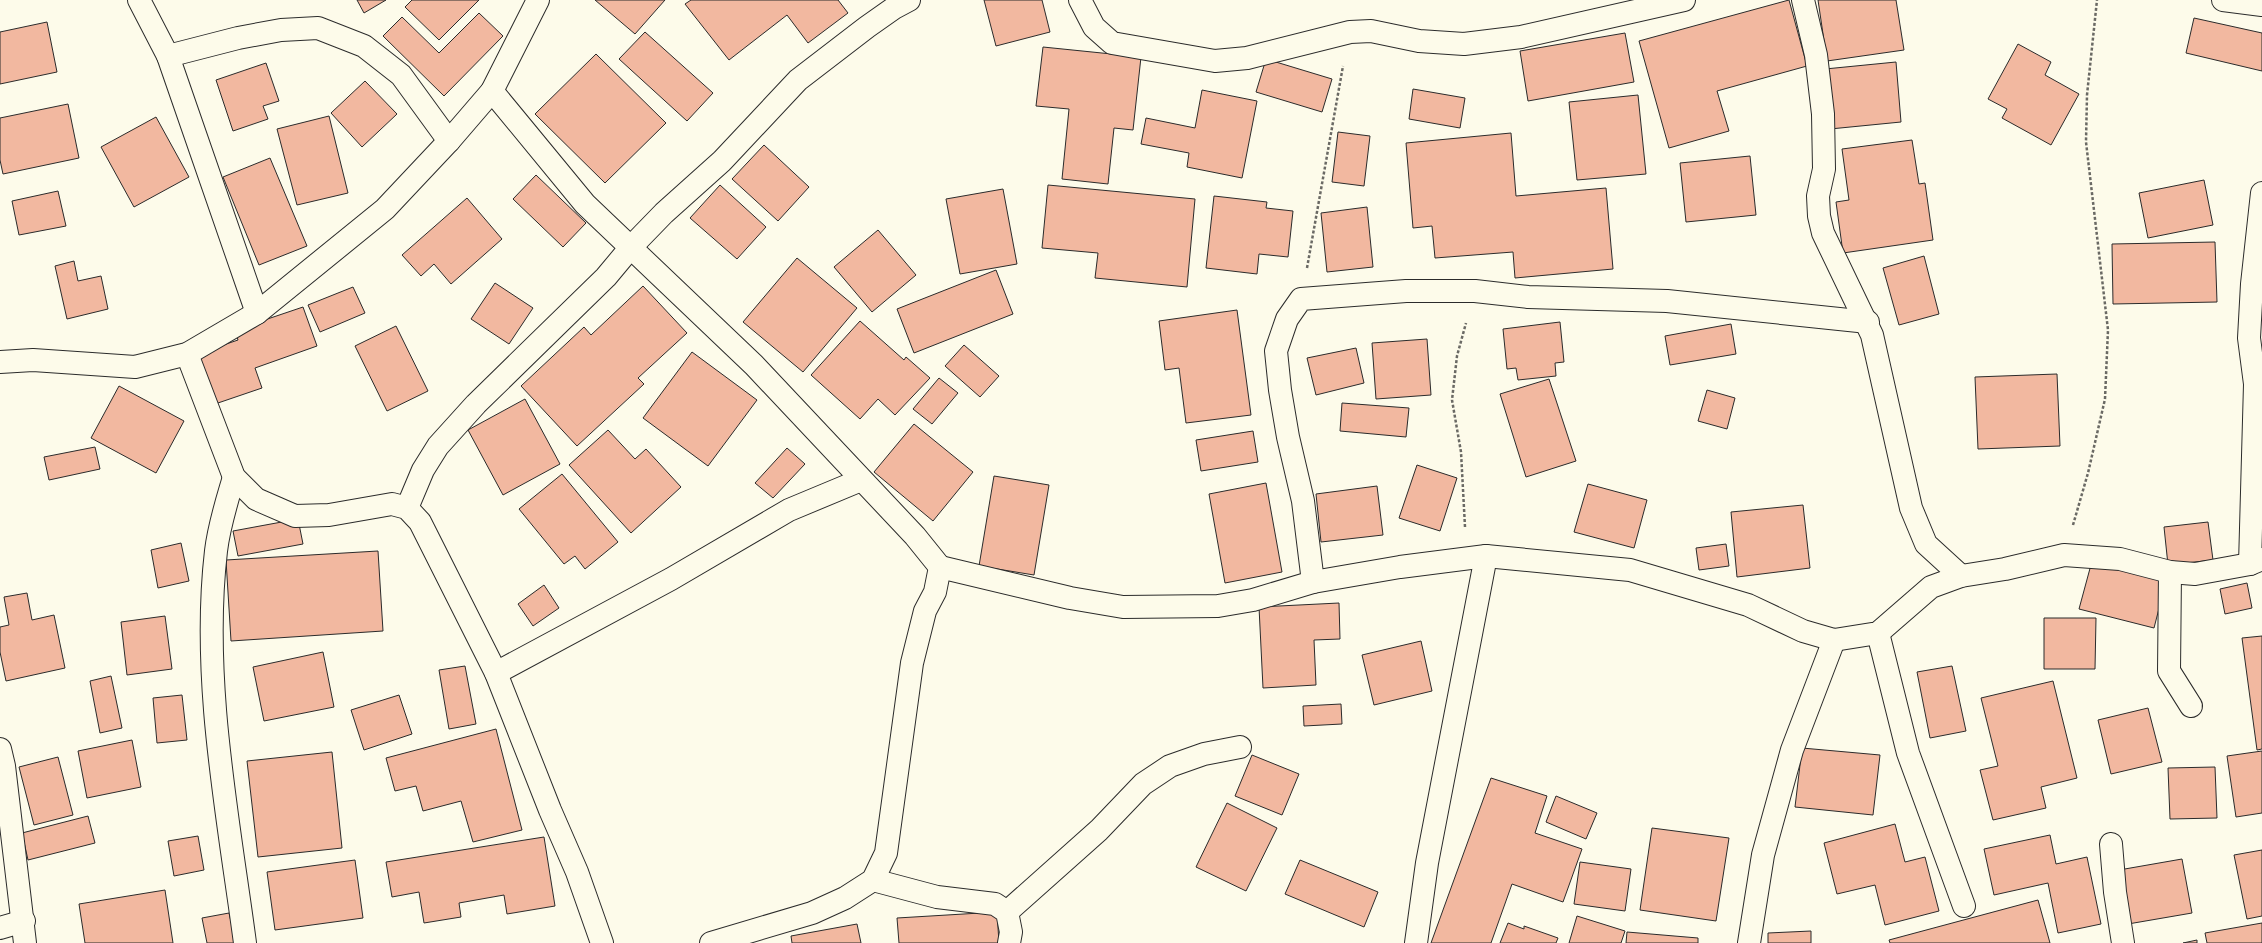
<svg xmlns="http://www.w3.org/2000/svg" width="2262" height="943" font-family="'Fira Sans Condensed',sans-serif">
<rect width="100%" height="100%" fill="#fdfbea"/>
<g fill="#f2b8a0" stroke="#2b2b2b">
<path d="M357,0H386L364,13Z"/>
<path d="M412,0H479L439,40L405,7Z"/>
<path d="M595,0H665L635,34Z"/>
<path d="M691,0H838L848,13L808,43L787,15L729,60L685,4Z"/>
<path d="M984,0H1042L1050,32L996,46Z"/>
<path d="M1789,0L1807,66L1717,91L1729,131L1669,148L1639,41Z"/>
<path d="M1818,0H1896L1904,50L1827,61Z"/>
<path d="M479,13L503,36L444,96L383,36L402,17L439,53Z"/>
<path d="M2194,18L2262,33V71L2186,53Z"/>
<path d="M47,22L57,72L0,84V32Z"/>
<path d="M645,32L713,93L687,121L619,59Z"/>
<path d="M1625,33L1634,82L1528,101L1520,51Z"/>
<path d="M2018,44L2051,62L2045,75L2079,94L2051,145L2002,118L2007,109L1988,99Z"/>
<path d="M1043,47L1141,57L1133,130L1114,128L1108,184L1062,179L1069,109L1036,106Z"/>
<path d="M596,54L666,123L605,183L535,114Z"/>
<path d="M1266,59L1332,79L1322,112L1256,92Z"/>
<path d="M1896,62L1901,122L1830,129L1825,69Z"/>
<path d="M266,63L279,101L263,106L268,119L233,131L216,80Z"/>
<path d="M365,81L397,114L362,147L331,113Z"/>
<path d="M1413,89L1465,98L1460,128L1409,119Z"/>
<path d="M1202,90L1257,101L1242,178L1187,167L1189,153L1141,144L1146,118L1195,128Z"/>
<path d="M1638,95L1646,174L1577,180L1569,102Z"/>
<path d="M68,104L79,158L3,174L0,160V118Z"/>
<path d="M329,116L348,193L297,205L277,129Z"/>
<path d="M156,117L189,177L134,207L101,147Z"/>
<path d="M1338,132L1370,136L1364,186L1332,182Z"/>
<path d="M1511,133L1516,196L1606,188L1613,269L1515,278L1513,252L1435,258L1432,226L1413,228L1406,143Z"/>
<path d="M1912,140L1919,184L1925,183L1933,240L1843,253L1836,202L1849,200L1842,149Z"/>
<path d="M764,145L809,187L778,221L732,179Z"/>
<path d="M1750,156L1756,215L1686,222L1680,163Z"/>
<path d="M270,158L307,246L259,265L223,177Z"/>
<path d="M536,175L586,223L563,247L513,199Z"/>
<path d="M2204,180L2213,225L2148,238L2139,193Z"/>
<path d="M720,185L766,227L737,259L690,218Z"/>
<path d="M1048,185L1195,199L1187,287L1095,278L1098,253L1042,248Z"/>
<path d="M1003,189L1017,264L960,274L946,199Z"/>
<path d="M58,191L66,226L19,235L12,201Z"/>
<path d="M1214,196L1267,202L1266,208L1293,211L1288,257L1259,254L1257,274L1206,268Z"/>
<path d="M467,198L502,239L451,284L434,264L421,276L402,255Z"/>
<path d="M1367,207L1373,267L1327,272L1321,213Z"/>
<path d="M878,230L916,275L872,312L834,267Z"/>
<path d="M2215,242L2217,302L2113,304L2112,244Z"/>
<path d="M1924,256L1939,314L1899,325L1883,268Z"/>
<path d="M797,258L857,308L803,372L743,322Z"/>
<path d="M74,261L78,281L101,276L108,309L67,319L55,266Z"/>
<path d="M996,270L1013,314L914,353L897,309Z"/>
<path d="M495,283L533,308L509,344L471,319Z"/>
<path d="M643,286L687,333L638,378L644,384L577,446L521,386L584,327L591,335Z"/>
<path d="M353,287L365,313L320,332L308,305Z"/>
<path d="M303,307L317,346L255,368L262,388L215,404L197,354L238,340L235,330Z"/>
<path d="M1237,310L1251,415L1186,423L1179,368L1165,370L1159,321Z"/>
<path d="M860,321L904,360L906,357L930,378L895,415L878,399L860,419L811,375Z"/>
<path d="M1560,322L1564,362L1555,363L1556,376L1518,380L1516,368L1507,369L1503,329Z"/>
<path d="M1731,324L1736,354L1670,365L1665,336Z"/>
<path d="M396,326L428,391L387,411L355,346Z"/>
<path d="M1427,339L1431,395L1376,399L1372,343Z"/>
<path d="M964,345L999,376L980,397L945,366Z"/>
<path d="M1356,348L1364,383L1316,395L1307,358Z"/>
<path d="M692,352L757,400L708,466L643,418Z"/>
<path d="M2057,374L2060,446L1978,449L1975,377Z"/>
<path d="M939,378L958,393L932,424L913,409Z"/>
<path d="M1549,379L1576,461L1526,477L1500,394Z"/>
<path d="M119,386L184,421L156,473L91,438Z"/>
<path d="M1707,390L1735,398L1727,429L1698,421Z"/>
<path d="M525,399L560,464L503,495L468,430Z"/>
<path d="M1342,403L1409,408L1406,437L1340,431Z"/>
<path d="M914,424L973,472L933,521L874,472Z"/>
<path d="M608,430L635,459L646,449L681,487L631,533L569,465Z"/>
<path d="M1253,431L1258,462L1201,471L1196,440Z"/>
<path d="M95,447L100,469L49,480L44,457Z"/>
<path d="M787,448L805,464L773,498L755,483Z"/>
<path d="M1417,465L1457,478L1440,531L1399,518Z"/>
<path d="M562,474L618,542L585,569L575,556L564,564L519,509Z"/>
<path d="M994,476L1049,485L1034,575L979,566Z"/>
<path d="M1266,483L1282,572L1225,583L1209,494Z"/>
<path d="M1588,484L1647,500L1634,548L1574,532Z"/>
<path d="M1377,486L1383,535L1321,542L1316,494Z"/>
<path d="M1803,505L1810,568L1737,577L1731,512Z"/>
<path d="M298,519L303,544L238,556L233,531Z"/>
<path d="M2208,522L2213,560L2168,565L2164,527Z"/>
<path d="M181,543L189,581L158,588L151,550Z"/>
<path d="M1726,544L1729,566L1699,570L1696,548Z"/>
<path d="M378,551L383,631L231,641L226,560Z"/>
<path d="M2092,561L2166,581L2154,628L2079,609Z"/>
<path d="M2247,583L2252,608L2225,614L2220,589Z"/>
<path d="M544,585L559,608L533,626L518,604Z"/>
<path d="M27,593L32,620L54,615L65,668L6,681L0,652V627L9,625L4,597Z"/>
<path d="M1339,603L1340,639L1314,640L1316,685L1263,688L1259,607Z"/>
<path d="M165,616L172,669L127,675L121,622Z"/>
<path d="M2044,618H2096L2095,669H2044Z"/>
<path d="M2262,636V749L2257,750L2242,638Z"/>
<path d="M1421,641L1432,691L1374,705L1362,655Z"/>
<path d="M323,652L334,707L264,721L253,667Z"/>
<path d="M465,666L476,724L449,729L439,670Z"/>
<path d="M1952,666L1966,731L1930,738L1917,672Z"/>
<path d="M111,676L122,728L100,733L90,681Z"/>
<path d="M2053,681L2077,778L2041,787L2046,808L1993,820L1980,770L1998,766L1981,698Z"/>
<path d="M182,695L187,740L157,743L153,698Z"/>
<path d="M399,695L412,734L364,750L351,710Z"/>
<path d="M1341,704L1342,724L1304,726L1303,706Z"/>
<path d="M2148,708L2162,762L2111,774L2098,720Z"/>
<path d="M496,729L522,830L473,842L461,801L423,811L416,786L395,791L386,758Z"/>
<path d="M132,740L141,787L87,798L78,751Z"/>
<path d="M1802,748L1880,755L1873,815L1795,807Z"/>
<path d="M2262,751V813L2236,817L2227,756Z"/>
<path d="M332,752L342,848L258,857L247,761Z"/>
<path d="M1252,755L1299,774L1282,815L1235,796Z"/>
<path d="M58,757L73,815L34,825L19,767Z"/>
<path d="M2215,767L2217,818L2170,819L2168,768Z"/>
<path d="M1491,778L1547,796L1535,833L1582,849L1563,902L1512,884L1491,943H1431Z"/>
<path d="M1556,796L1597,813L1586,839L1546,822Z"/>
<path d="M1227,803L1277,828L1246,891L1196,867Z"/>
<path d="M88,816L95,843L28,860L22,833Z"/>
<path d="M1895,824L1905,862L1925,857L1939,911L1885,925L1875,885L1837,894L1824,843Z"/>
<path d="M1652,828L1729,838L1716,921L1640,910Z"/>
<path d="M2050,835L2056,864L2087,857L2101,924L2058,933L2048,883L1994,895L1984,849Z"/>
<path d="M198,836L204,870L174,876L168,841Z"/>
<path d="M544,837L555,906L507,914L504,895L459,903L461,917L424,923L419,892L392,897L386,862Z"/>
<path d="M2262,850V916L2247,919L2234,855Z"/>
<path d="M2182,859L2192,913L2128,924L2119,870Z"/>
<path d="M355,860L363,918L275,930L267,872Z"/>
<path d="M1300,860L1378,892L1364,927L1285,894Z"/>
<path d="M1580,862L1631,869L1625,911L1574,904Z"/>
<path d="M165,890L173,943H85L79,904Z"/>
<path d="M2038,900L2050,943H1890L1889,940Z"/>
<path d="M997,912L999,943H899L897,918Z"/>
<path d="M229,913L236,943H207L202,918Z"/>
<path d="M1577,916L1625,931L1621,943H1569Z"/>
<path d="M1508,923L1524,929V926L1558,938L1556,943H1500Z"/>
<path d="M2262,923V943H2207L2205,933Z"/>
<path d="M857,924L861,943H792L791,936Z"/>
<path d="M1811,931V943H1768V933Z"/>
<path d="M1627,932L1698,938V943H1626Z"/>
<path d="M2197,940V943H2183Z"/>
</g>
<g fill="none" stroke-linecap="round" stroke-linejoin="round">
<g stroke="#2b2b2b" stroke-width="24">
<g id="street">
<path d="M139,0L168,56L257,313"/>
<path d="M1080,0L1094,27L1112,43L1215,61L1247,58L1350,32L1371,31L1419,41L1464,44L1521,37L1684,0"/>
<path d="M1803,0L1816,55L1823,114L1824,169L1818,196L1819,216L1823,233L1872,335L1911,508L1926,544L1961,576"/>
<path d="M2223,0L2262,5"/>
<path d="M168,56L238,38L281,30L318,28L364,46L401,75L449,141"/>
<path d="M492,91L585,204L754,365L915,536L940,567L935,592L925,611L912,663L886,853L873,880L845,898L812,913L711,943"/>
<path d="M187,354L234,477L256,499L295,516L329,515L392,504L407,508L420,522L496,673L550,810L577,872L602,943"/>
<path d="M0,362L33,360L135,367L187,354L257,313L385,209L449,141L492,91L538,0"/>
<path d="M234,477C227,501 219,525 216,551C201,680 228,815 245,943"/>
<path d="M407,508L423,470L438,446L476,404L606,277L631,247L664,213L722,161L798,80L867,27L894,8L909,0"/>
<path d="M2250,564L2255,384L2249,338L2252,284L2262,193"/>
<path d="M940,567L1070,598L1123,607L1218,606L1253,600L1313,582L1400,567L1486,556L1630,570L1748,605L1803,631L1834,640L1878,633L1931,587L1961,576L2005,569L2064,555L2120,559L2170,572L2195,574L2250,564L2262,559"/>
<path d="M2170,572L2169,671L2191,706"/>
<path d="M1313,582L1303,501L1288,437L1280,390L1276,351L1287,319L1301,299L1406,291H1475L1528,297L1667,301L1868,322"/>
<path d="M1878,633L1908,753L1964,906"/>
<path d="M496,673L671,579L789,510L861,480"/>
<path d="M0,749L4,766L25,943"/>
<path d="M2111,844L2115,892L2123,943"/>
<path d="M873,880L937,897L995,904L1007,912L1011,932L1009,943"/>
<path d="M1007,912L1099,830L1143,784L1170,766L1204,754L1240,747"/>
<path d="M0,928L24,921"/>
<path d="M1416,943L1427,863L1486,556"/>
<path d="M1749,943L1763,855L1792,750L1834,640"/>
</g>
</g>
<g stroke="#6a6964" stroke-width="2.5" stroke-dasharray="3 2" stroke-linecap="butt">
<path d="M1307,268L1343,66"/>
<path d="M2073,525L2088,473L2105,399L2108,330L2086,142L2087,95L2097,0"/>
<path d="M1465,527L1461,452L1452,400L1457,356L1466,323"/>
</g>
<use href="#street" stroke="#fdfbea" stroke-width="22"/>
</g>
</svg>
